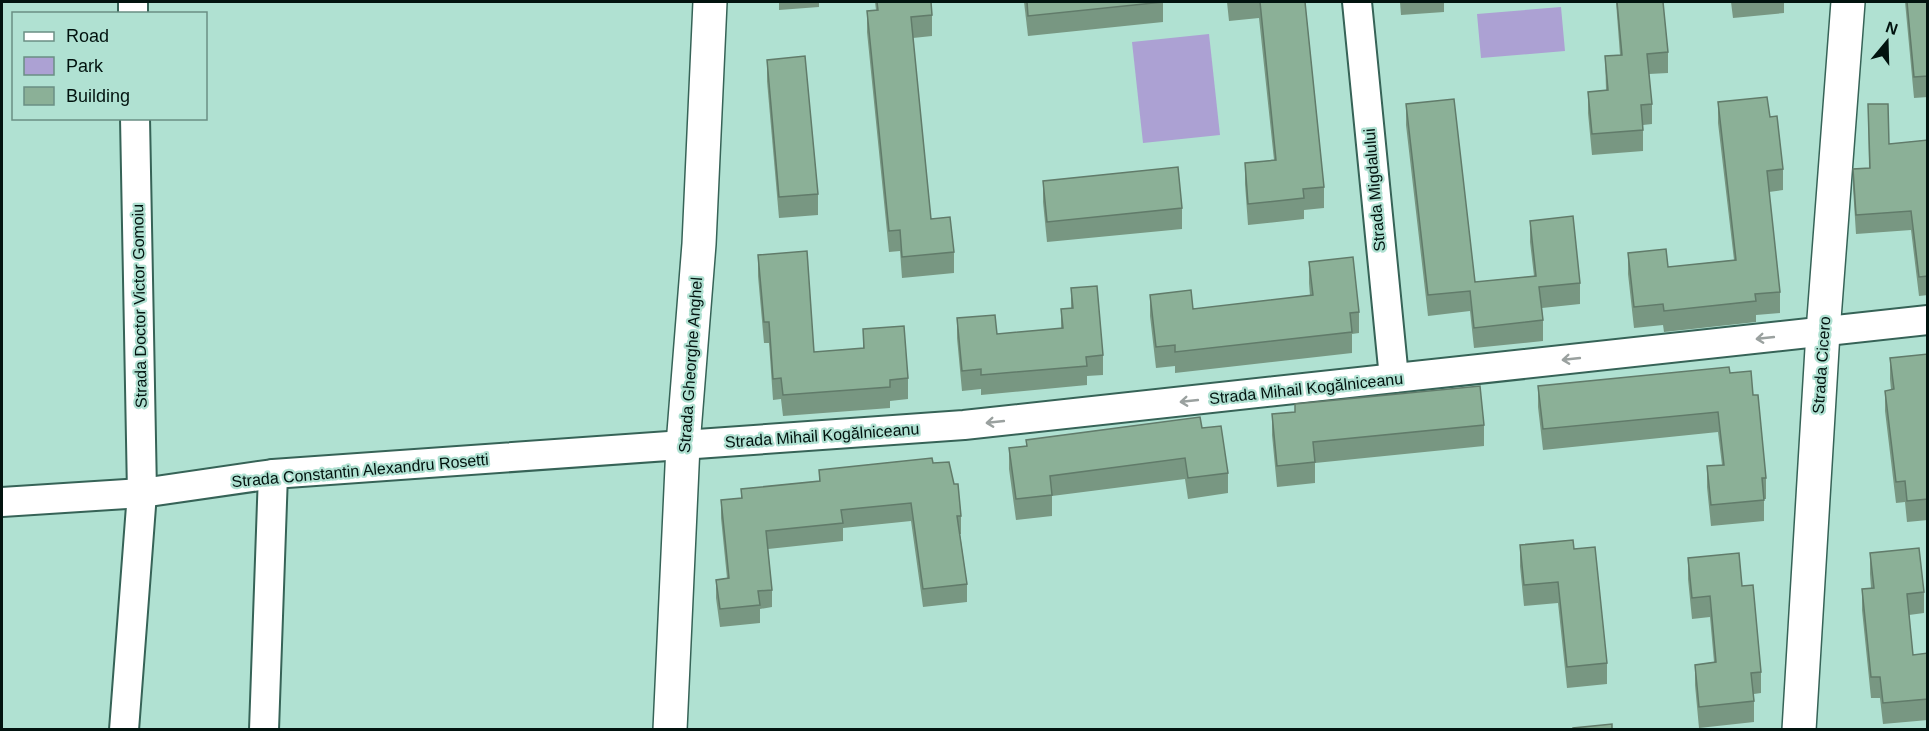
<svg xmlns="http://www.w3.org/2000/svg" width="1929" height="731" font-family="Helvetica,sans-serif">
<rect width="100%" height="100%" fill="#b0e1d2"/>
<g fill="#aca1d3">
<path d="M1561,7L1565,51L1481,58L1477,14Z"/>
<path d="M1209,34L1220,135L1143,143L1132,42Z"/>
</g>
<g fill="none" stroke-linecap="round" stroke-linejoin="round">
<g stroke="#366357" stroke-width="32">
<g id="street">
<path d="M133,2V14"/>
<path d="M1357,2L1394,378"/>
<path d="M2,502L142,493L273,474L964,425L1928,320"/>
<path d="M124,730L142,493L135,118"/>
<path d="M264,730L273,474"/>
</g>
</g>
<g stroke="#366357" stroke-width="36">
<g id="secondary">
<path d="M670,730L683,445L699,244L710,2"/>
<path d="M1799,730L1823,332L1848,2"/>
</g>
</g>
<use href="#street" stroke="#fff" stroke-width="28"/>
<use href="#secondary" stroke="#fff" stroke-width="33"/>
</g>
<g fill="#789782">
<path d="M779,2H819V7L779,10Z"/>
<path d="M875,2H931L932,15V36L913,38L931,219L954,252V273L902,278L900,251L889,252L867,32V11L876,10Z"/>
<path d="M1024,2H1163V22L1028,36Z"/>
<path d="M1227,2H1305L1324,187V208L1304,210V219L1248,225L1245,184V163L1274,160L1259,18L1229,21Z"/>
<path d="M1400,2H1444V12L1401,15Z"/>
<path d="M1616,2H1663L1668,52V73L1649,74L1652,104V124L1643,125V151L1592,155L1588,113V92L1606,90L1605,56L1620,55Z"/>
<path d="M1731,2H1784V13L1733,18Z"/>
<path d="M1905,2H1928V97L1914,98Z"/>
<path d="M767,60L818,194V215L779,218L767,81Z"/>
<path d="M1718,102L1770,117L1783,169V190L1769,192L1780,292V313L1756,315V322L1664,332L1663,325L1634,328L1628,274V253L1668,267L1734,260L1718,123Z"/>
<path d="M1406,104L1475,282L1534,276L1530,242V221L1580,283V304L1542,308L1543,320V341L1474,348L1470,311L1428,316L1406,125Z"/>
<path d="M1868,104L1889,144L1928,140V295L1919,296L1911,230L1856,234L1853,188V169L1869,168Z"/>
<path d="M1043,181L1182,208V229L1047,242L1043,202Z"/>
<path d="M758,255L814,352L863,348V329L908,378V399L890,401V408L783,416L781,399L773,400L769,343H764L758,276Z"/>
<path d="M1309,262L1359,312V333L1352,334V353L1175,373V366L1156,368L1150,316V295L1193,309L1310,296L1309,283Z"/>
<path d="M1071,288L1103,355V375L1087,376V385L981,395V389L962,391L957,338V318L997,334L1061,329V309L1071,308Z"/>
<path d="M1928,354V520L1907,522L1905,502L1896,503L1885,411V391L1891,390L1890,379V358Z"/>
<path d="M1730,373L1753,395L1766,478V499H1764V521L1711,526L1707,487V466L1722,465L1718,432L1543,450L1538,407V386Z"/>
<path d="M1295,404L1484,425V446L1315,463V483L1277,487L1272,435V414L1295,412Z"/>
<path d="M1202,428L1228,473V493L1188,499L1185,479L1052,496V516L1016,520L1009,469V448L1026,446V440Z"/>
<path d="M933,463L954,484L961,516V534H960L967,584V602L923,607L911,521L843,528V541L768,549L772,590V607L760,609V623L720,627L716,598V580L727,578L721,518V500L741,498V489L819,481V470Z"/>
<path d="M1520,545L1574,549L1607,663V684L1567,688L1558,603L1524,606L1520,566Z"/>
<path d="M1870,553L1924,592V613L1909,615L1913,655L1928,653V720L1883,724L1880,698H1871L1862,610V589L1871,588L1870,574Z"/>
<path d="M1688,558L1742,586L1761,672V693L1754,694V722L1699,728L1695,685V665L1714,662L1710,617L1692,619L1688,579Z"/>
</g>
<g fill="#8bb097" stroke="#617b6a" stroke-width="1.5">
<path d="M877,2H931L932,15L911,17L931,219L950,217L954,252L902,257L900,230L889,231L867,11L878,10Z"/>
<path d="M1027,2H1163L1028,16Z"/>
<path d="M1260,2H1305L1324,187L1303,189L1304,198L1248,204L1245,163L1276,160Z"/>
<path d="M1617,2H1663L1668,52L1647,54L1652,104L1641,105L1643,130L1592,134L1588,92L1608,90L1605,56L1622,55Z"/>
<path d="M1907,2H1928V76L1914,77Z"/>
<path d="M805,56L818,194L779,197L767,60Z"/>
<path d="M1767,97L1770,117L1777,116L1783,169L1767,171L1780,292L1755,294L1756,301L1664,311L1663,304L1634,307L1628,253L1666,249L1668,267L1736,260L1718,102Z"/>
<path d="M1454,99L1475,282L1536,276L1530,221L1573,216L1580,283L1539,287L1543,320L1474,328L1470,291L1428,295L1406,104Z"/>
<path d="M1868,104H1888L1889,144L1928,140V276L1919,277L1911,211L1856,215L1853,169L1870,168Z"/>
<path d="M1178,167L1182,208L1047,222L1043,181Z"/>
<path d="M807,251L814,352L864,348L863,329L904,326L908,378L890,380V387L783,395L781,378L773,379L769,322H764L758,255Z"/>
<path d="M1353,257L1359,312L1350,313L1352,332L1175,352V345L1156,347L1150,295L1191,290L1193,309L1313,295L1309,262Z"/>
<path d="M1097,286L1103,355L1086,357L1087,366L981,375V369L962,371L957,318L995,315L997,334L1063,328L1061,309L1073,308L1071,288Z"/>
<path d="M1928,354V499L1907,501L1905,481L1896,482L1885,391L1894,389L1890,358Z"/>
<path d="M1729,367L1730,373L1751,371L1753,395H1758L1766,478H1762L1764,500L1711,505L1707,466L1724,465L1718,412L1543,429L1538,386Z"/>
<path d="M1480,386L1484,425L1313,442L1315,462L1277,466L1272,414L1295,412V404Z"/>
<path d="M1200,417L1202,428L1221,426L1228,473L1188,478L1185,458L1050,476L1052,495L1016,499L1009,448L1027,446L1026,440Z"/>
<path d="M932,458L933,463L949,462L954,484H958L961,516H957L967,584L923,589L911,503L841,510L843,523L766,531L772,590L758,591L760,605L720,609L716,580L729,578L721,500L742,498L741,489L820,481L819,470Z"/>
<path d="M1573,540L1574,549L1595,547L1607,663L1567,667L1558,582L1524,585L1520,545Z"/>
<path d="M1919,548L1924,592L1907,594L1913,655L1928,653V699L1883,703L1880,677H1871L1862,589L1874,588L1870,553Z"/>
<path d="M1739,553L1742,586L1753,585L1761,672L1751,673L1754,701L1699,707L1695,665L1716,662L1710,596L1692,598L1688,558Z"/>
<path d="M1612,724V729H1573V728Z"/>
</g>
<defs><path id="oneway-shaft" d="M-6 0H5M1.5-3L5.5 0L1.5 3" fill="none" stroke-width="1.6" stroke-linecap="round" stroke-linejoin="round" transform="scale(1.5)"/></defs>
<g stroke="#9aa19f">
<use href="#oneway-shaft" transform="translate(1765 338) rotate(174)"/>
<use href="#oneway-shaft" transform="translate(1571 359) rotate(174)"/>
<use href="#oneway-shaft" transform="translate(1189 401) rotate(174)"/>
<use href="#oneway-shaft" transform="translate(995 422) rotate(174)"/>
</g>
<g text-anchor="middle" stroke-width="4.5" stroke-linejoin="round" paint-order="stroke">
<g font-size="16" fill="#02130f" stroke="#b0e1d2">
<text transform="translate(1374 190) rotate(-95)" y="6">Strada Migdalului</text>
<text transform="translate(139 306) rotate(-91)" y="6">Strada Doctor Victor Gomoiu</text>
<text transform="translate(690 365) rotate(-86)" y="6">Strada Gheorghe Anghel</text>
<text transform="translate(1821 365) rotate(-86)" y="6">Strada Cicero</text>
<text transform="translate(1306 388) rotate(-6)" y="6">Strada Mihail Kogălniceanu</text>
<text transform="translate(822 435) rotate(-4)" y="6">Strada Mihail Kogălniceanu</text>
<text transform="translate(360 470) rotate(-5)" y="6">Strada Constantin Alexandru Rosetti</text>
</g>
</g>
<rect width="1929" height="731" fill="none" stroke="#02130f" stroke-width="6"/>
<rect x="12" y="12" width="195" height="108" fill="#b0e1d2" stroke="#6a8f84" stroke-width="1.5"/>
<rect x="24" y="32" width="30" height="9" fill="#ffffff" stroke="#6a8f84" stroke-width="1.5"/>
<text x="66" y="42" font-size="18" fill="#02130f">Road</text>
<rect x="24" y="57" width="30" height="18" fill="#aca1d3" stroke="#6a8f84" stroke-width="1.5"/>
<text x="66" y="72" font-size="18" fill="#02130f">Park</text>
<rect x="24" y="87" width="30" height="18" fill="#8bb097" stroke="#6a8f84" stroke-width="1.5"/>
<text x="66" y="102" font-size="18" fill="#02130f">Building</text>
<g transform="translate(1887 42) rotate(19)" stroke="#b0e1d2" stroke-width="4.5" paint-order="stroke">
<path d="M0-4.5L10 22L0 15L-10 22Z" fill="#02130f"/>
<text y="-9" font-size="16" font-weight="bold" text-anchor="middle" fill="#02130f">N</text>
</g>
</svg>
